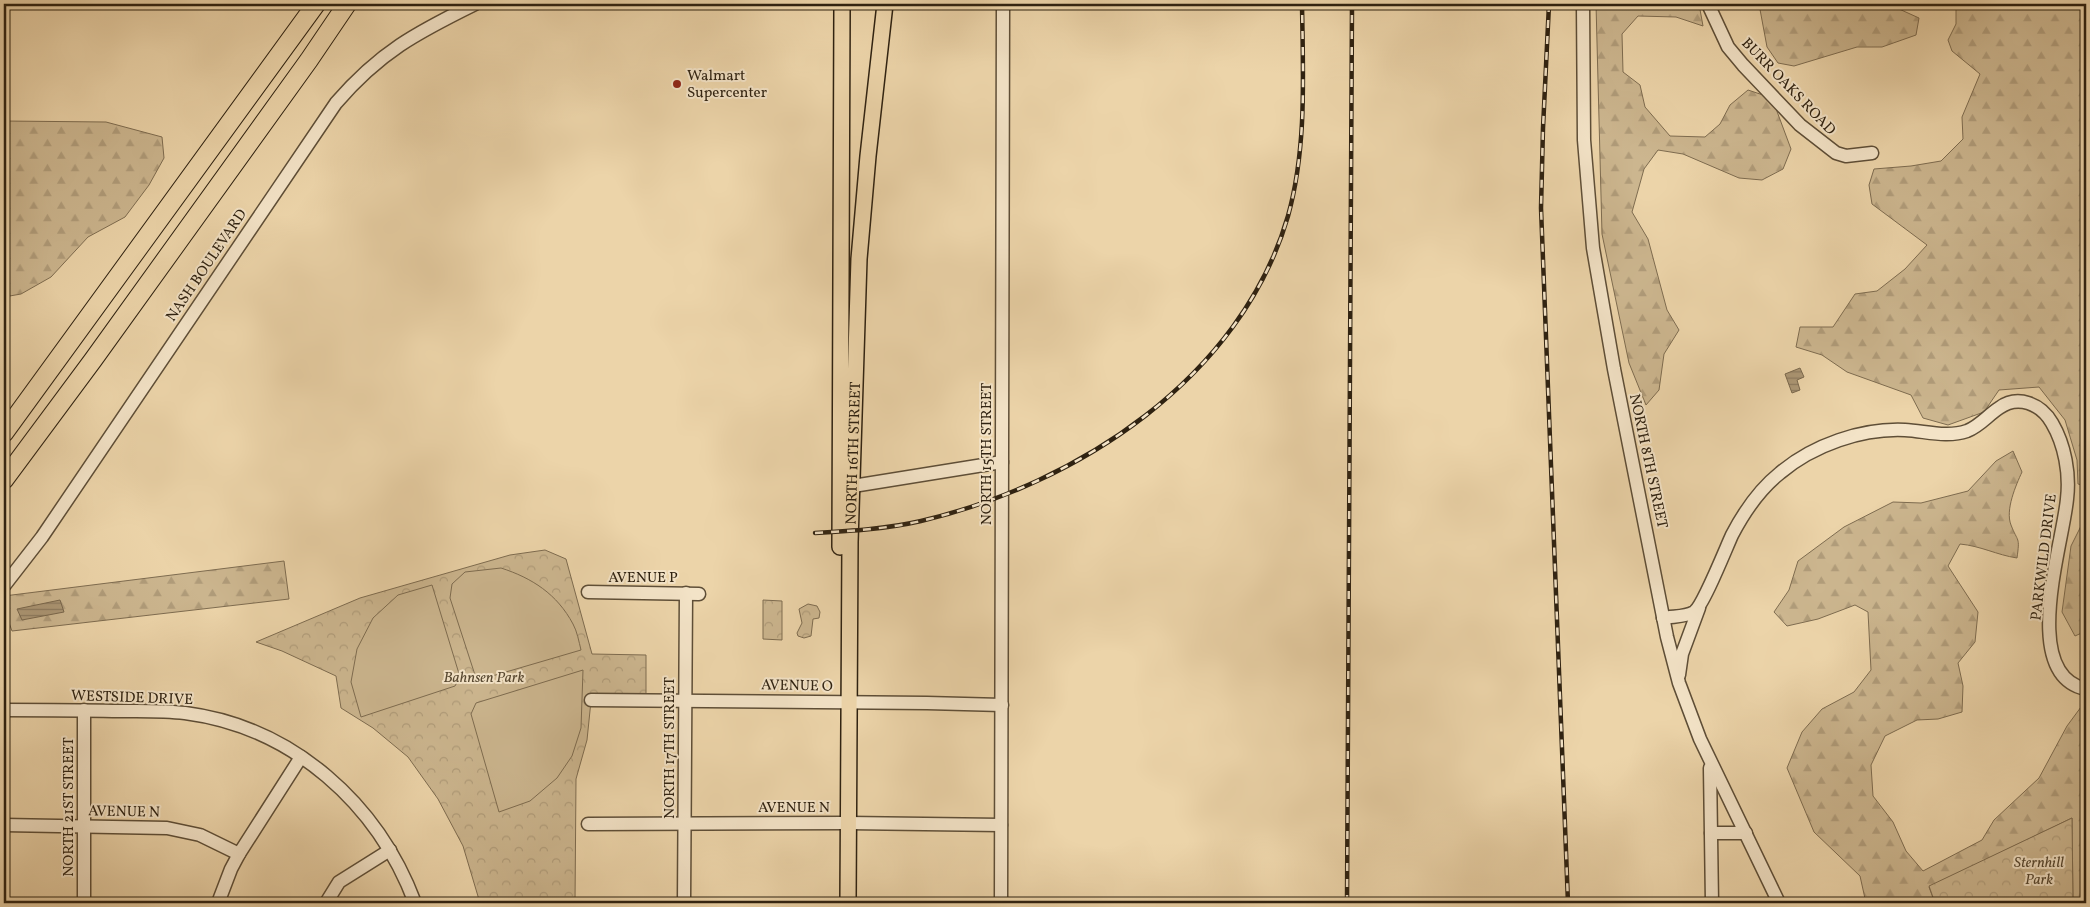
<svg xmlns="http://www.w3.org/2000/svg" width="2090" height="907" font-family="Vollkorn,serif">
<defs>
<pattern id="forest-firs" width="22" height="20" patternUnits="userSpaceOnUse" patternTransform="scale(1.25)"><rect width="22" height="20" fill="#ccb68f"/><path d="M5 1l3.5 6h-7zM16 11l3.5 6h-7z" fill="#b09c7a"/></pattern>
<pattern id="park-crowns" width="20" height="18" patternUnits="userSpaceOnUse" patternTransform="scale(1.25)"><rect width="20" height="18" fill="#ccb68f"/><path d="M2 6a3 3 0 1 1 6 0M12 15a3 3 0 1 1 6 0" fill="none" stroke="#b09c7a"/></pattern>
<pattern id="water-rules" width="6" height="5" patternUnits="userSpaceOnUse" patternTransform="scale(1.25)"><rect width="6" height="5" fill="#ac9775"/><path d="M0 2.5h6" fill="none" stroke="#8c7b5f"/></pattern>
</defs>
<rect width="100%" height="100%" fill="#ecd4a9"/>
<filter id="stains"><feTurbulence type="fractalNoise" baseFrequency=".004" numOctaves="4"/><feColorMatrix values="0 0 0 0 .2 0 0 0 0 .09 0 0 0 0 .02 0 0 0 .5 -.17"/></filter>
<radialGradient id="worn" r=".72"><stop offset=".6" stop-color="#630" stop-opacity="0"/><stop offset="1" stop-color="#630" stop-opacity=".3"/></radialGradient>
<g fill="url(#forest-firs)" stroke="#7e6c50">
<path d="M1596,4H1699L1703,26L1676,17L1638,16L1622,34L1623,72L1640,85L1645,107L1670,136L1705,137L1720,124L1730,105L1748,90L1772,98L1791,149L1783,169L1762,180L1739,178L1683,154L1658,150L1644,169L1632,212L1648,239L1667,310L1679,330L1664,354L1659,390L1646,405L1629,363L1602,234Z"/>
<path d="M1759,4H1888L1919,18L1916,35L1882,47H1857L1794,66L1778,63L1767,47Z"/>
<path d="M1956,4H2086V486L2078,484L2077,460L2065,420L2039,387L1999,390L1984,412L1948,425L1923,418L1911,395L1847,372L1822,355L1796,347L1800,327H1833L1855,294L1877,291L1905,269L1927,245L1872,204L1869,185L1874,169L1911,166L1941,161L1963,139L1962,117L1980,74L1952,51L1948,40L1956,24Z"/>
<path d="M4,121L106,122L162,137L164,158L149,185L125,217L88,237L51,277L21,294L4,297Z"/>
<path d="M2013,451L2022,472C2016,485 2005,510 2011,525C2018,543 2020,536 2017,558C1997,555 1981,546 1960,544L1948,566L1978,612L1975,642L1958,663L1963,686L1962,712L1938,719L1917,720L1885,736L1871,765L1873,796L1893,822L1906,851L1923,871L1982,840L1994,820L2039,778L2067,726L2081,707L2086,705V903H2073L2072,818L1929,887L1935,903H1866L1860,876L1814,832L1787,768L1802,732L1822,709L1854,692L1871,670L1868,612L1855,605L1818,619L1787,626L1774,612L1789,590L1798,561L1844,527L1893,502L1921,503L1968,491L1996,461Z"/>
<path d="M2082,524H2086V631L2075,636L2062,612L2071,546Z"/>
<path d="M284,561L289,599L12,631L4,609V596Z"/>
</g>
<g fill="url(#park-crowns)" stroke="#7e6c50">
<path d="M545,550L566,559L592,654L646,655V701H591L587,740L576,779L575,903H480L463,846L438,799L408,757L373,728L341,708L336,676L282,651L256,642L360,598L510,555Z"/>
<path d="M763,600L782,601V640L763,639Z"/>
<path d="M808,604L817,606L820,612L819,618L813,619L811,636L804,638L798,636L797,633L802,623L799,609Z"/>
<path d="M2072,818L2073,903H1935L1929,886Z"/>
</g>
<g fill="#ccb68f" stroke="#7e6c50">
<path d="M501,568C532,578 557,594 573,624C577,631 579,642 581,650L482,679L475,675L450,598L452,584L465,572Z"/>
<path d="M432,585L460,677L455,686L361,717L351,682L357,649L373,618L398,595Z"/>
<path d="M583,670L581,728L572,756L557,778L530,801L499,812L471,714L476,703Z"/>
</g>
<g fill="url(#water-rules)" stroke="#7a684d">
<path d="M1800,368L1804,377L1797,380L1800,390L1792,393L1785,374Z"/>
<path d="M60,600L64,612L22,620L17,609Z"/>
</g>
<g fill="none" stroke-linecap="round" stroke-linejoin="round">
<g stroke="#5e4e37" stroke-width="15">
<g id="minor">
<path d="M1583,4L1584,140L1593,248L1614,369L1667,637L1679,683L1700,739L1779,903"/>
<path d="M1708,4L1728,47L1743,65L1800,125L1836,153L1846,156L1872,153"/>
<path d="M853,486L1002,462"/>
<path d="M4,586L42,537L336,103C380,52 416,33 475,4"/>
<path d="M588,592L699,594"/>
<path d="M1663,618C1673,616 1686,617 1694,612C1703,606 1726,548 1732,535C1744,512 1760,489 1780,473C1813,445 1862,428 1905,430C1925,431 1947,438 1967,431C1980,426 1988,415 1999,408C2018,394 2041,404 2052,423C2065,445 2070,474 2067,499C2063,544 2019,675 2086,689"/>
<path d="M1679,675L1682,654L1699,608"/>
<path d="M591,700L927,703L1002,705"/>
<path d="M4,710C40,710 77,710 113,711C137,711 161,710 185,713C293,727 378,804 415,903"/>
<path d="M1710,768L1712,903"/>
<path d="M588,824L848,823L1001,825"/>
<path d="M4,825L167,828L200,835L239,854"/>
<path d="M1711,833H1746"/>
<path d="M84,903V710"/>
<path d="M218,903L231,869L239,854L301,757"/>
<path d="M326,903L339,882L390,850"/>
<path d="M684,903L686,593"/>
<path d="M1001,903L1003,4"/>
</g>
</g>
<g stroke="#2f2211" stroke-width="18">
<g id="major">
<path d="M840,547L842,4"/>
<path id="s1" d="M848,903L850,542L859,259L868,156L885,4"/>
</g>
</g>
<g stroke="#2f2211" stroke-width="20">
<g id="highway">
<path d="M4,433L316,4"/>
<path d="M4,480L93,360L309,60L347,4"/>
</g>
</g>
<use href="#minor" stroke="#f3e3c7" stroke-width="12"/>
<use href="#major" stroke="#ecd4a9" stroke-width="15"/>
<use href="#highway" stroke="#ecd4a9" stroke-width="18"/>
<g stroke="#2f2211" stroke-width="4.5">
<g id="rail">
<path d="M1549,4L1543,128L1541,208L1568,903"/>
<path d="M815,533C851,531 886,529 921,521C1078,484 1241,378 1288,216C1307,148 1303,74 1302,4"/>
<path d="M1347,903L1352,4"/>
</g>
</g>
<use href="#rail" stroke="#f3e3c7" stroke-width="2.5" stroke-dasharray="8" stroke-linecap="butt"/>
</g>
<circle fill="#8f2418" stroke="#f3e3c7" stroke-width="2" cx="677" cy="84" r="5"/>
<g text-anchor="middle" stroke-width="4" stroke-linejoin="round" paint-order="stroke">
<g font-size="15" fill="#2f2211" stroke="#f3e3c7" text-anchor="start">
<text x="687" y="80">Walmart<tspan x="687" dy="17">Supercenter</tspan></text>
</g>
<g font-size="15" fill="#2f2211" stroke="#f3e3c7">
<text transform="translate(1789 86) rotate(46)" y="5">BURR OAKS ROAD</text>
<text transform="translate(206 265) rotate(-56)" y="5">NASH BOULEVARD</text>
<text dy="5" stroke="none"><textPath href="#s1" startOffset="450">NORTH 16TH STREET</textPath></text>
<text transform="translate(986 454) rotate(-90)" y="5">NORTH 15TH STREET</text>
<text transform="translate(1649 461) rotate(78)" y="5">NORTH 8TH STREET</text>
<text transform="translate(2043 557) rotate(-83)" y="5">PARKWILD DRIVE</text>
<text x="643" y="582">AVENUE P</text>
<text transform="translate(797 685) rotate(1)" y="5">AVENUE O</text>
<text transform="translate(132 697) rotate(2)" y="5">WESTSIDE DRIVE</text>
<text transform="translate(669 748) rotate(-90)" y="5">NORTH 17TH STREET</text>
<text transform="translate(68 807) rotate(-90)" y="5">NORTH 21ST STREET</text>
<text x="794" y="812">AVENUE N</text>
<text transform="translate(124 811) rotate(1)" y="5">AVENUE N</text>
</g>
<g font-size="15" font-style="italic" fill="#564730" stroke="#f3e3c7">
<text x="484" y="682">Bahnsen Park</text>
<text x="2039" y="867">Sternhill<tspan x="2039" dy="17">Park</tspan></text>
</g>
</g>
<rect width="2090" height="907" fill="none" stroke="#ecd4a9" stroke-width="20"/>
<rect x="5" y="5" width="2080" height="897" fill="none" stroke="#2f2211" stroke-width="2.5"/>
<rect x="10" y="10" width="2070" height="887" fill="none" stroke="#2f2211"/>
<rect width="100%" height="100%" filter="url(#stains)"/>
<rect width="100%" height="100%" fill="url(#worn)"/>
</svg>
